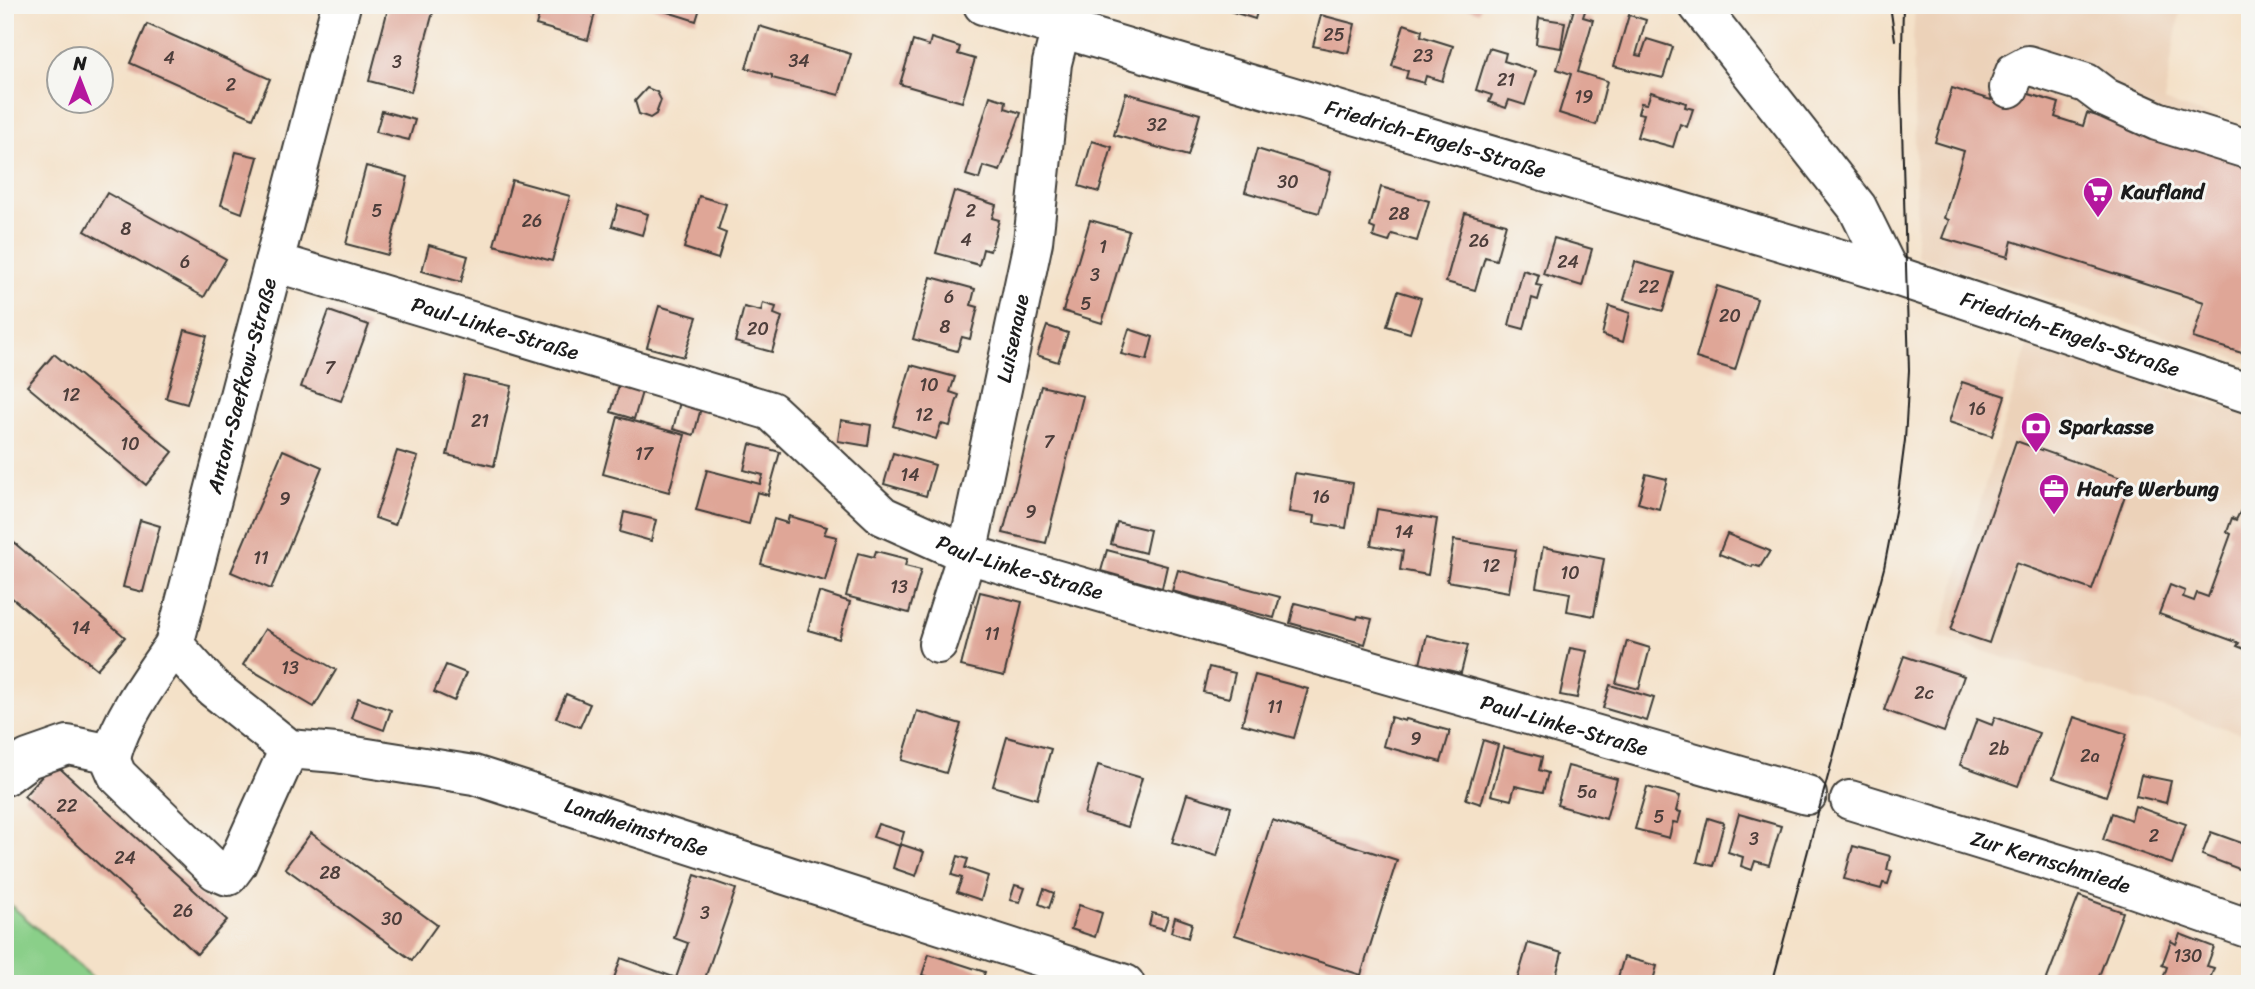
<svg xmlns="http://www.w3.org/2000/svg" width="2255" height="989" font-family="Sriracha,sans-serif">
<rect width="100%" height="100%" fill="#f6f6f2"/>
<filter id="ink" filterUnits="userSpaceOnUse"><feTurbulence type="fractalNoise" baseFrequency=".0143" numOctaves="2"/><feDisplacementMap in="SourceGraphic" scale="14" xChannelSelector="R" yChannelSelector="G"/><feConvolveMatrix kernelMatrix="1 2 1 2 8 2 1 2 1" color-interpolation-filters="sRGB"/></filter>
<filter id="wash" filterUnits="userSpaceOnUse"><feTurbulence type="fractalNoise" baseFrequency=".00686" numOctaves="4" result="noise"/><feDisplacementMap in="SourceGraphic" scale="28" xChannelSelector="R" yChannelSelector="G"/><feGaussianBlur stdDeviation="1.57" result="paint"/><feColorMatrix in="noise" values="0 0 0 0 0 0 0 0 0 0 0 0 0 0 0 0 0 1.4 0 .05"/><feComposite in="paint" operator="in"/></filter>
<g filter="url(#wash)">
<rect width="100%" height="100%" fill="#f4e1c8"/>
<g fill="#ecd2b9">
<path d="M1915,5L2181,6L2164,101L2250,130V363L1917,256L1913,39Z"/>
<path d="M2029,341L2250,417V736L1939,637Z"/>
</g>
<path fill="#8acf89" stroke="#537652" stroke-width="2" d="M5,900L100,984H5Z"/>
<g id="blocks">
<g fill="#dfa697">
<path d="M389,5H435L411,92L369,81Z"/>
<path d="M542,5H570L595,13L588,40L536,25Z"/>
<path d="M645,5H701L696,21Z"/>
<path d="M1232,5H1259L1255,19L1230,11Z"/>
<path d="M1460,5H1481L1479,12Z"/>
<path d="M1575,5H1587L1583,17L1593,20L1578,72L1607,81L1596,125L1559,113L1571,74L1557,69Z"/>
<path d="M1321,15L1355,24L1348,53L1313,46Z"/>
<path d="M1629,15L1646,20L1636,55L1641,56L1647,39L1673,47L1663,78L1614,66Z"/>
<path d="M1539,18L1565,22L1561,48L1536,44Z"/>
<path d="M147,24L270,79L253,118L130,63Z"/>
<path d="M1404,24L1422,30L1421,36L1453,46L1442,81L1426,76L1424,83L1406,78L1408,71L1392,66Z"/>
<path d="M759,26L851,54L839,95L772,78V75L746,68Z"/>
<path d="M931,38L960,47L958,54L975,59L962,102L900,84L913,41L929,46Z"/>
<path d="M1489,48L1506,53L1504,61L1536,71L1525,105L1509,100L1506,108L1489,102L1492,95L1476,90Z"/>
<path d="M1995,84L2059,103L2055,117L2083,126L2087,113L2250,161V337L2245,354L2193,338L2204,302L2012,241L2008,257L1942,238L1949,220L1944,218L1964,151L1935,142L1952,88L1991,100Z"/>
<path d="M647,88L657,92L661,100L656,114L650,118L639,114L635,101Z"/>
<path d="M1651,92L1686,103L1685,107L1693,109L1687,127L1680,124L1673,147L1637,137L1644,114L1638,113L1641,103L1647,104Z"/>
<path d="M1126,93L1200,114L1188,156L1114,135Z"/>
<path d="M990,96L1006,101L1005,108L1021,113L1000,171L983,166L979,179L966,175Z"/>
<path d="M382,111L415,120L409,140L376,132Z"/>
<path d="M1092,141L1112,147L1099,192L1079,186Z"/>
<path d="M1257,149L1331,172L1319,213L1245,192Z"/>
<path d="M236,152L258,157L242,213L221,205Z"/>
<path d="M366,166L408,177L388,255L346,244Z"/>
<path d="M512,180L570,196L552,261L494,245Z"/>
<path d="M1381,187L1429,201L1417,241L1392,234L1389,242L1373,237L1375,229L1370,227Z"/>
<path d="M954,191L996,205L992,218L999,220L992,245L990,251L983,249L979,265L936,253Z"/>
<path d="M107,193L226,259L204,297L85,231Z"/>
<path d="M699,196L726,204L718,230L726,233L718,259L684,248Z"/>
<path d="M618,205L648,214L642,235L612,226Z"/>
<path d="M1465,213L1506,224L1496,260L1485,257L1475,290L1446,282Z"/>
<path d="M1090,220L1129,231L1102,323L1063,311Z"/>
<path d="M1554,238L1592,249L1582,286L1543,274Z"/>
<path d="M429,245L468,256L461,282L422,271Z"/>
<path d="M1635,262L1674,273L1663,311L1624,300Z"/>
<path d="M1523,270L1539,275L1536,285L1542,286L1538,300L1532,298L1524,329L1509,325Z"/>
<path d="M931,277L975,289L971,305L978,307L970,339L962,337L957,351L913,339Z"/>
<path d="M1717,286L1757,299L1735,370L1696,358Z"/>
<path d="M1398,291L1421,298L1410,333L1387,326Z"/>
<path d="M763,303L776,307L774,314L782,317L772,352L735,342L744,307L761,311Z"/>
<path d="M659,306L697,317L684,357L647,347Z"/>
<path d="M1609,306L1630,313L1623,342L1602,335Z"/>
<path d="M329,311L369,325L341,401L301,387Z"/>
<path d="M1047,326L1068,333L1058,362L1037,355Z"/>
<path d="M1129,329L1153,337L1147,360L1121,354Z"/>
<path d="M185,330L207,336L187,404L166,398Z"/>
<path d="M54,354L173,452L146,485L27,386Z"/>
<path d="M911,365L955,377L950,392L959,395L956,403L950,426L941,424L936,439L893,426Z"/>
<path d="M465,376L512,386L494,466L447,455Z"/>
<path d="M621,378L644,385L634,419L611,412Z"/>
<path d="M1962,382L2005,396L1992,436L1949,422Z"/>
<path d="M1041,386L1083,396L1046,543L1003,533Z"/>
<path d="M681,398L702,404L694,435L673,429Z"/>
<path d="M618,417L685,435L669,492L603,474Z"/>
<path d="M841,420L871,425L868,446L838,441Z"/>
<path d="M2016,441L2130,481L2092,590L2016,563L1989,643L1951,630Z"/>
<path d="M750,444L780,452L768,495L757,492L749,524L696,510L707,470L760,484L763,475L744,470Z"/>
<path d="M283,450L322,467L271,589L231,572Z"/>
<path d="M397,451L418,457L395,525L375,518Z"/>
<path d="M893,453L935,465L926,496L884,484Z"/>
<path d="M1295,473L1353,483L1346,528L1314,523L1315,516L1289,512Z"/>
<path d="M1646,474L1667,479L1659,509L1638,503Z"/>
<path d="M2250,505V644L2247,650L2237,646L2239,643L2159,614L2170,585L2185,591L2183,597L2194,601L2197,593L2208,597L2231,534L2227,532L2232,518L2236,520L2242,508L2247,510Z"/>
<path d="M1377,509L1437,519L1428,575L1400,570L1403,551L1371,545Z"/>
<path d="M624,512L656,520L651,541L620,532Z"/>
<path d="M789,516L827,527L824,534L837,537L825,581L761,564L774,519L787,523Z"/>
<path d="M140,520L160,526L143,592L123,587Z"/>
<path d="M1117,522L1150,530L1145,553L1111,544Z"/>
<path d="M1727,534L1770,551L1760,567L1753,565L1752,567L1719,554Z"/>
<path d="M5,535L125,637L97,669L5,592Z"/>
<path d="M1454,540L1516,550L1509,592L1447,581Z"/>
<path d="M1543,547L1604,559L1594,616L1567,611L1570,593L1536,587Z"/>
<path d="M1107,550L1167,566L1162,588L1101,571Z"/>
<path d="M876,551L907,559L905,566L921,570L909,613L846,596L858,553L874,557Z"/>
<path d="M1178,570L1280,597L1274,618L1172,591Z"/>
<path d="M819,592L850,602L839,639L808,630Z"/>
<path d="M980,592L1022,602L1004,676L961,666Z"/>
<path d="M1295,603L1357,619L1358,616L1372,619L1365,644L1290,623Z"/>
<path d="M265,629L336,670L314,707L243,665Z"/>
<path d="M1427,635L1468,645L1461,673L1420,664Z"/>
<path d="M1627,641L1650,648L1639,689L1616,683Z"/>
<path d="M1570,648L1587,651L1577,698L1560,695Z"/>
<path d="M1904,656L1964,676L1944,732L1884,710Z"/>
<path d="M446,665L466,673L454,701L434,692Z"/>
<path d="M1209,667L1235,673L1229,698L1203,692Z"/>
<path d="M1255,675L1308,689L1294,738L1242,724Z"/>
<path d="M1610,685L1654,698L1647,721L1603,708Z"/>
<path d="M566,694L590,704L580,727L556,718Z"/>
<path d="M358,698L391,710L384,730L351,718Z"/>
<path d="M917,711L961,724L946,773L902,760Z"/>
<path d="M1391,717L1405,721L1406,719L1450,731L1441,762L1383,746Z"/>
<path d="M1995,717L2039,733L2018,786L1960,765L1977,719L1992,725Z"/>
<path d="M2074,717L2127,734L2106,796L2053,778Z"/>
<path d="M1007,737L1051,749L1037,799L993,786Z"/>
<path d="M1483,740L1498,745L1481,804L1466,799Z"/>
<path d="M1504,747L1542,757L1539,770L1548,773L1543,792L1515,786L1511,800L1491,795Z"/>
<path d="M54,763L227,920L197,954L24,796Z"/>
<path d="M1098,765L1142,778L1128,827L1084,814Z"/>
<path d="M1568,766L1617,779L1606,819L1557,805Z"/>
<path d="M2141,775L2171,781L2166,803L2136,796Z"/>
<path d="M1647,787L1680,796L1676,811L1681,812L1678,823L1673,822L1669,838L1635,829Z"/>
<path d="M1187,794L1231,807L1217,856L1172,843Z"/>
<path d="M2135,806L2186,824L2172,864L2103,840L2112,813L2131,820Z"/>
<path d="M1739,814L1781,826L1769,865L1755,861L1752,870L1741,866L1743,857L1728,852Z"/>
<path d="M1708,818L1724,823L1713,866L1697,862Z"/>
<path d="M1272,820L1397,860L1361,975L1235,935Z"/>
<path d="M878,824L904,832L900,846L873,837Z"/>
<path d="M2211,832L2250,846V873L2202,855Z"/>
<path d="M311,833L437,925L412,960L285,868Z"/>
<path d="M900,844L924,852L916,876L893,868Z"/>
<path d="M1853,846L1890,856L1887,870L1892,871L1888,884L1883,883L1881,889L1844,879Z"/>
<path d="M958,856L968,859L965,868L988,876L981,900L957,892L962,878L952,875Z"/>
<path d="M695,875L736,889L703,984H612L621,958L676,978L688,943L674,938Z"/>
<path d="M2250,879V911L2240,907Z"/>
<path d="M1015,885L1025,888L1020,902L1010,900Z"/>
<path d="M1044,889L1054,893L1049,908L1039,904Z"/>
<path d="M2079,896L2123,912L2096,984H2045Z"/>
<path d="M1079,905L1102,913L1095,937L1071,929Z"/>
<path d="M1152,913L1168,917L1164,929L1149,925Z"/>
<path d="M1175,917L1192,923L1188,938L1171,932Z"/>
<path d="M2180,934L2214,947L2207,966L2214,968L2208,984H2161L2167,967L2162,965L2171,941L2176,944Z"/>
<path d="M1528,943L1562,953L1554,984H1516Z"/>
<path d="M929,954L985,972L981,984H950L922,975Z"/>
<path d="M1624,957L1657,966L1652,984H1616Z"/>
</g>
</g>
</g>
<g filter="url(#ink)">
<use href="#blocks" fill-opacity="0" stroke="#3c3a36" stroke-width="2"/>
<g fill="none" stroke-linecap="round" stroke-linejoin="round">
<g stroke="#3c3a36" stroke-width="42">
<g id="minor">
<path id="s1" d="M983,5L1881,271L2250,394"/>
<path d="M1698,5L1857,207L1890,274"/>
<path d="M2009,88L2015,72L2028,65L2086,83L2106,98L2157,121L2250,150"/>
<path id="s2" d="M274,262L771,411L883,516L967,554L1807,795"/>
<path id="s3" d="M938,644L967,554L1033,242L1052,63L1061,28"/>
<path id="s4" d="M174,645L213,688L289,749L336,753L474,775L1125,984"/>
<path id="s5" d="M112,754C122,717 152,677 174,645L341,5"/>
<path d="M5,776L28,759L68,745L112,754L111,761L117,775L216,871L228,876L237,864L289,749"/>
<path id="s6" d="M1850,800L2095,875L2250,929"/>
</g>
</g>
<use href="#minor" stroke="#fff" stroke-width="38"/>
<g stroke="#1c1c1c" stroke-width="2">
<path d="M1890,5L1895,40"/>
<path d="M1772,984L1884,568L1897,501L1905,440L1909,370L1901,93L1903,5"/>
</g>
</g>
</g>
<defs>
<g id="supermarket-pin" transform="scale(1.575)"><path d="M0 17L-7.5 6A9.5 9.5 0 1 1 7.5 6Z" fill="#b5179e" stroke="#f6f6f2"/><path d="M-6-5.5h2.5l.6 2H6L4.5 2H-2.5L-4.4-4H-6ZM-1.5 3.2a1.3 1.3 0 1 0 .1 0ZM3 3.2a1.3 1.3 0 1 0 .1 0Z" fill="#fff"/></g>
<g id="bank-pin" transform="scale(1.575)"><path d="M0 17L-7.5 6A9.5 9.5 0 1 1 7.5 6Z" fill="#b5179e" stroke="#f6f6f2"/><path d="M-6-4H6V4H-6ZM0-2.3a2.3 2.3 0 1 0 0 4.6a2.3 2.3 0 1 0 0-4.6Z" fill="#fff"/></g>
<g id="office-pin" transform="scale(1.575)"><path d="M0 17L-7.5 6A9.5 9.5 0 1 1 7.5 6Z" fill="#b5179e" stroke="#f6f6f2"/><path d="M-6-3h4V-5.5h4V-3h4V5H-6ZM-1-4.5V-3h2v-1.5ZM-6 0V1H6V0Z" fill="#fff"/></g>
</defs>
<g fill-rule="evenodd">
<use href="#supermarket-pin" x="2098" y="192"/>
<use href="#bank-pin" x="2036" y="427"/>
<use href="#office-pin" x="2054" y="489"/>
</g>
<g text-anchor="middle" stroke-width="6" stroke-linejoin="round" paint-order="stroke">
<g font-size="18" fill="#4d3e3b">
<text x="1334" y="41">25</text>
<text x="1423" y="62">23</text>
<text x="169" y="64">4</text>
<text x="799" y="67">34</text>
<text x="397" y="68">3</text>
<text x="1506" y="86">21</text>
<text x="231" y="91">2</text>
<text x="1584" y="103">19</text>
<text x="1157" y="131">32</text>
<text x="1288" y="188">30</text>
<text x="377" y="217">5</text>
<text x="971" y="217">2</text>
<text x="1399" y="220">28</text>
<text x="532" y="227">26</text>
<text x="126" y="235">8</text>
<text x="966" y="246">4</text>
<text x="1479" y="247">26</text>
<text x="1103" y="253">1</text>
<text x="185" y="268">6</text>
<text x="1568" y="268">24</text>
<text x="1095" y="281">3</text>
<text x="1649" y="293">22</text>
<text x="949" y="303">6</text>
<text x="1086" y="310">5</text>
<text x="1730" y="322">20</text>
<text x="945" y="333">8</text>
<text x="758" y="335">20</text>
<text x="330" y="374">7</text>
<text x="929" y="391">10</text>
<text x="71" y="401">12</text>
<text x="1977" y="415">16</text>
<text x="924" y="421">12</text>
<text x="480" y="427">21</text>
<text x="1049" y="448">7</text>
<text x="130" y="450">10</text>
<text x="644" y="460">17</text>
<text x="910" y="481">14</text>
<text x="1321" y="503">16</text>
<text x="285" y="505">9</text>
<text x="1031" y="518">9</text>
<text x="1404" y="538">14</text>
<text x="261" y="564">11</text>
<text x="1491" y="572">12</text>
<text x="1570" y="579">10</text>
<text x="899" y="593">13</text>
<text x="81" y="634">14</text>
<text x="992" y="640">11</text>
<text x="290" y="674">13</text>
<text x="1924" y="699">2c</text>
<text x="1275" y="713">11</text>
<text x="1416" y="745">9</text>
<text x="1999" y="755">2b</text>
<text x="2090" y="762">2a</text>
<text x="1587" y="798">5a</text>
<text x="67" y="812">22</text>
<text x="1659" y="823">5</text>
<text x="2154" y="842">2</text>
<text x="1754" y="845">3</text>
<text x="125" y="864">24</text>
<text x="330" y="879">28</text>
<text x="183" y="917">26</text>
<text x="705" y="919">3</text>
<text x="392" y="925">30</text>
<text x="2188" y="962">130</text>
</g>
<g font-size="21" fill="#1c1c1c" stroke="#f6f6f2">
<text dy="7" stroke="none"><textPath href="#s1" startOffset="472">Friedrich-Engels-Straße</textPath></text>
<text dy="7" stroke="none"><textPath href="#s2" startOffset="231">Paul-Linke-Straße</textPath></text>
<text dy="7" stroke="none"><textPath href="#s1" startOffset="1136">Friedrich-Engels-Straße</textPath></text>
<text dy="7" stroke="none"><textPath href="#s3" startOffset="315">Luisenaue</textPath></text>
<text dy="7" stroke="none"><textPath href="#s5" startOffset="394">Anton-Saefkow-Straße</textPath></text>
<text dy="7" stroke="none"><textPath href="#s2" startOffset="819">Paul-Linke-Straße</textPath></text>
<text dy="7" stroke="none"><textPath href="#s2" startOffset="1386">Paul-Linke-Straße</textPath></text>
<text dy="7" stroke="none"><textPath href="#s4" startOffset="513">Landheimstraße</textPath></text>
<text dy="7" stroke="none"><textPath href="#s6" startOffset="210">Zur Kernschmiede</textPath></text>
</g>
<g font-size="21" font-weight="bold" fill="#1c1c1c" stroke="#f6f6f2" text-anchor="start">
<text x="2121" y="199">Kaufland</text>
<text x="2059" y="434">Sparkasse</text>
<text x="2077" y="496">Haufe Werbung</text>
</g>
</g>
<rect width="2255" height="989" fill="none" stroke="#f6f6f2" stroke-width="28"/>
<g transform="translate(80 80)"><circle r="33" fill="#f6f6f2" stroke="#9f9f9c" stroke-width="2"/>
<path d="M0-5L12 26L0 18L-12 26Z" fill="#b5179e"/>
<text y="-10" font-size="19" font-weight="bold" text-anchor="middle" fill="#1c1c1c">N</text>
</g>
</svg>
